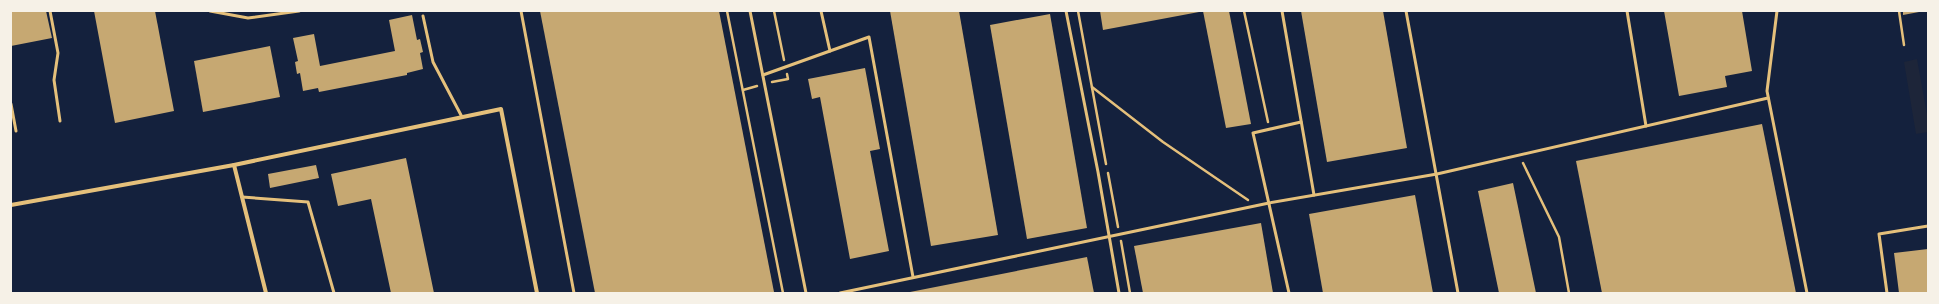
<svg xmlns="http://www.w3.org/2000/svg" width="1939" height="304" font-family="'DM Sans',sans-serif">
<rect width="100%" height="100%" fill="#14213d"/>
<path fill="#1d2539" d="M1917,59L1928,120V132L1916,134L1904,62Z"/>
<g fill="#c6a872">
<path d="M11,11H46L52,38L11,46Z"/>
<path d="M94,11H155L174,111L115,123Z"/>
<path d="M540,11H719L774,292L595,293Z"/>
<path d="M890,11H959L998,235L931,246Z"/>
<path d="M1100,11H1199V12L1103,30Z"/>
<path d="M1203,11H1229L1251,124L1226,128Z"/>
<path d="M1301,11H1383L1407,148L1327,162Z"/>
<path d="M1664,11H1742L1752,71L1725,76L1727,87L1679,96Z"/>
<path d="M1903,11H1919V12L1903,15Z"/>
<path d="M1050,14L1087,228L1027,239L990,25Z"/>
<path d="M412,15L417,40L420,39L423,52L420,53L423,69L407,73V75L319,92L318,88L303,91L300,73L297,74L295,62L298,61L293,38L314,34L320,66L395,51L389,20Z"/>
<path d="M270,46L280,97L203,112L194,61Z"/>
<path d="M865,68L880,149L870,151L889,251L850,259L820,97L812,99L808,79Z"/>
<path d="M1762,124L1796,293H1602L1576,161Z"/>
<path d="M406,158L434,293H391L371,199L338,206L331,174Z"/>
<path d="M316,165L319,178L270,188L268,174Z"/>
<path d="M1513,183L1536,293H1499L1478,191Z"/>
<path d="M1415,195L1433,293H1323L1309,214Z"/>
<path d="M1261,223L1273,293H1143L1134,246Z"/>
<path d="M1928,249V293H1899L1894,253Z"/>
<path d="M1087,257L1094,293H910V292Z"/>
</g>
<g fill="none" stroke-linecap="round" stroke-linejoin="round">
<g stroke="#e5c07b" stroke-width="2.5">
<path d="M727,11L783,293"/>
<path d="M774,11L784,60"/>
<path d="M1078,11L1106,164"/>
<path d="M1244,11L1268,122"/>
<path d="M1899,11L1904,45"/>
<path d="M772,82L788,79L787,74"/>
<path d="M1092,87L1163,142L1248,200"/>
<path d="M743,90L757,86"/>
<path d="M1523,163L1559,237L1569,293"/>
<path d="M1108,173L1118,227"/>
<path d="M1121,241L1130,293"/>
</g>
<g stroke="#e5c07b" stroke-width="3">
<path d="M50,11L58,53L54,80L60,121"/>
<path d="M210,11L248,18L299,11"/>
<path d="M521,11L574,293"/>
<path d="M750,11L806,293"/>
<path d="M821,11L830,51"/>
<path d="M1066,11L1098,172L1119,293"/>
<path d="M1282,11L1314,195"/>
<path d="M1406,11L1458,293"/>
<path d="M1627,11L1646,126"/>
<path d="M1777,11L1767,91L1807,293"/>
<path d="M423,16L433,62L462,117"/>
<path d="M763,75L869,37L913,277"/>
<path d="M11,104L16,131"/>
<path d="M242,197L308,202L334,293"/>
<path d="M840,293L1269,203L1437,174L1768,98"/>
<path d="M1289,293L1253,133L1301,122"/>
<path d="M1887,293L1879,234L1928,226"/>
</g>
<g stroke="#e5c07b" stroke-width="4">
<path d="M234,165L266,293"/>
<path d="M11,205L234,165L501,109L537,293"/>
</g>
</g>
<rect width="1939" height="304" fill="none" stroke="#f6f1e7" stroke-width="24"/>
</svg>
